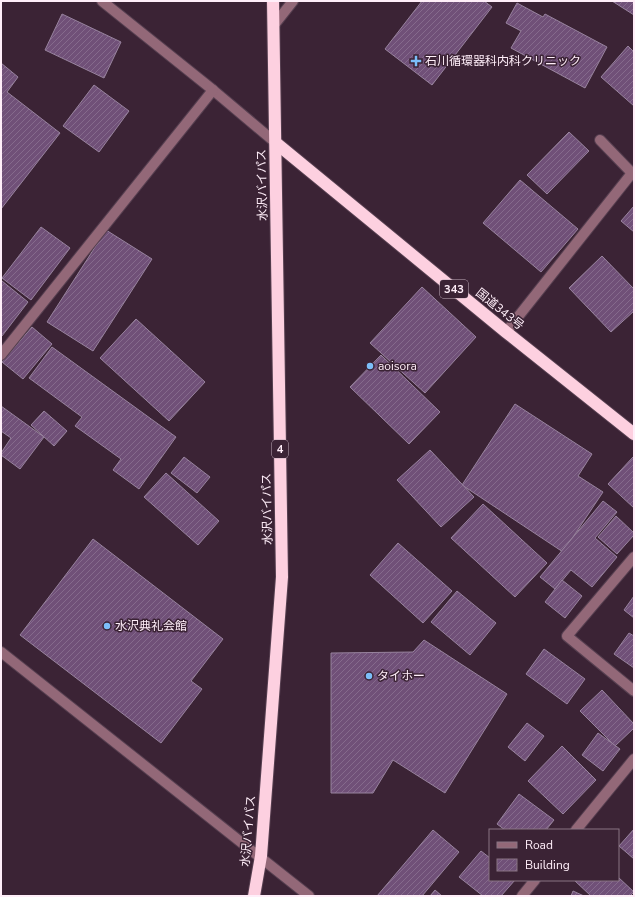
<svg xmlns="http://www.w3.org/2000/svg" width="635" height="897" font-family="'Nunito Sans','Noto Sans JP',sans-serif">
<defs>
<pattern id="building-hatch" width="6" height="6" patternUnits="userSpaceOnUse"><rect width="6" height="6" fill="#705078"/><path d="M-1 1l2-2M0 6l6-6M5 7l2-2" fill="none" stroke="#856a8c"/></pattern>
</defs>
<rect width="100%" height="100%" fill="#3b2335"/>
<g fill="url(#building-hatch)" stroke="#98839e">
<path d="M422,1H484L492,7L432,85L385,49Z"/>
<path d="M612,1H634V15Z"/>
<path d="M517,3L543,17L545,14L607,47L585,88L511,48L521,31L506,23Z"/>
<path d="M62,14L121,42L104,78L45,50Z"/>
<path d="M628,46L634,52V106L601,77Z"/>
<path d="M1,63L18,77L7,92L60,133L1,209Z"/>
<path d="M94,85L129,111L99,152L63,126Z"/>
<path d="M569,132L589,151L547,194L527,175Z"/>
<path d="M520,180L578,229L541,272L483,223Z"/>
<path d="M634,206V232L621,221Z"/>
<path d="M41,227L70,248L31,300L2,278Z"/>
<path d="M106,230L152,259L93,351L47,322Z"/>
<path d="M602,256L634,289V311L611,332L569,288Z"/>
<path d="M2,281L28,302L2,336L1,335V283Z"/>
<path d="M422,287L476,337L425,393L370,343Z"/>
<path d="M136,319L205,382L169,421L100,358Z"/>
<path d="M32,327L52,344L23,379L2,362Z"/>
<path d="M52,347L176,437L139,489L113,470L121,459L75,426L82,417L29,378Z"/>
<path d="M381,355L440,412L409,444L350,387Z"/>
<path d="M515,404L592,454L578,476L603,492L563,552L462,485Z"/>
<path d="M1,406L44,437L20,469L1,455V453L11,438L1,431Z"/>
<path d="M44,411L67,431L54,446L31,425Z"/>
<path d="M430,450L474,497L441,527L397,480Z"/>
<path d="M184,457L210,477L197,493L171,473Z"/>
<path d="M633,457L634,458V508L608,484Z"/>
<path d="M166,473L219,521L198,545L144,497Z"/>
<path d="M603,501L617,512L595,538L617,557L592,587L571,570L555,589L540,577Z"/>
<path d="M483,504L547,563L515,597L451,538Z"/>
<path d="M616,516L634,533V535L617,554L598,537Z"/>
<path d="M93,539L223,639L191,681L202,689L161,743L20,635Z"/>
<path d="M398,543L452,591L423,623L370,575Z"/>
<path d="M562,580L582,596L565,618L545,602Z"/>
<path d="M457,591L496,623L470,655L431,622Z"/>
<path d="M634,596V618L624,610Z"/>
<path d="M629,633L634,636V668L614,654Z"/>
<path d="M424,640L507,694L445,793L393,760L373,793H331V653L413,652Z"/>
<path d="M544,649L585,679L567,704L526,674Z"/>
<path d="M602,690L634,724V728L615,746L580,711Z"/>
<path d="M527,723L544,736L525,761L508,747Z"/>
<path d="M598,733L620,749L603,771L582,755Z"/>
<path d="M562,746L596,780L563,814L528,781Z"/>
<path d="M519,794L554,820L546,830H505L497,824Z"/>
<path d="M634,829V859L619,846Z"/>
<path d="M433,830L459,852L422,896H377Z"/>
<path d="M481,851L490,858V880H515L501,896H483L459,877Z"/>
<path d="M618,877L634,892L630,896H591L574,880H618Z"/>
<path d="M435,890L442,896H430Z"/>
<path d="M573,891L584,896H571Z"/>
</g>
<g fill="none" stroke-linecap="round" stroke-linejoin="round">
<g stroke="#563f50" stroke-width="12">
<g id="minor">
<path d="M102,1L213,90L276,143"/>
<path d="M274,25L293,1"/>
<path d="M506,332L632,173L600,140"/>
<path d="M1,355L213,90"/>
<path d="M634,557L567,636L634,691"/>
<path d="M1,652L309,896"/>
<path d="M576,830L634,759"/>
<path d="M522,896L535,880"/>
</g>
</g>
<g stroke="#563f50" stroke-width="14">
<g id="highway">
<path d="M276,143L506,332L634,434"/>
<path d="M254,896L261,856L282,577L273,1"/>
</g>
</g>
<use href="#minor" stroke="#936878" stroke-width="10"/>
<use href="#highway" stroke="#fdd0e0" stroke-width="12"/>
</g>
<g fill="#7cbef9" stroke="#3b2335" stroke-width="1.5">
<path d="M414 55h4v4h4v4h-4v4h-4v-4h-4v-4h4z"/>
<circle cx="370" cy="366" r="4"/>
<circle cx="107" cy="626" r="4"/>
<circle cx="369" cy="676" r="4"/>
</g>
<g text-anchor="middle" stroke-width="3" stroke-linejoin="round" paint-order="stroke">
<g fill="#3b2335" stroke="#c4b1be" stroke-width="1">
<rect x="440" y="280" width="28" height="18" rx="3"/>
<rect x="272" y="440" width="16" height="18" rx="3"/>
</g>
<g font-size="11" font-weight="bold" fill="#ffeef9">
<text x="454" y="293">343</text>
<text x="280" y="453">4</text>
</g>
<g font-size="12" fill="#ffeef9" stroke="#3b2335" text-anchor="start">
<text x="425" y="65">石川循環器科内科クリニック</text>
<text x="378" y="370">aoisora</text>
<text x="115" y="630">水沢典礼会館</text>
<text x="377" y="680">タイホー</text>
</g>
<g font-size="12" fill="#ffeef9" stroke="#3b2335">
<text transform="translate(262 185) rotate(-91)" y="4">水沢バイパス</text>
<text transform="translate(500 309) rotate(39)" y="4">国道343号</text>
<text transform="translate(267 509) rotate(-91)" y="4">水沢バイパス</text>
<text transform="translate(248 831) rotate(-85)" y="4">水沢バイパス</text>
</g>
</g>
<rect width="635" height="897" fill="none" stroke="#ffeef9" stroke-width="4"/>
<rect x="489" y="829" width="130" height="52" fill="#3b2335" stroke="#897483"/>
<rect x="497" y="842" width="20" height="6" fill="#936878" stroke="#897483"/>
<text x="525" y="849" font-size="12" fill="#ffeef9">Road</text>
<rect x="497" y="859" width="20" height="12" fill="url(#building-hatch)" stroke="#897483"/>
<text x="525" y="869" font-size="12" fill="#ffeef9">Building</text>
</svg>
